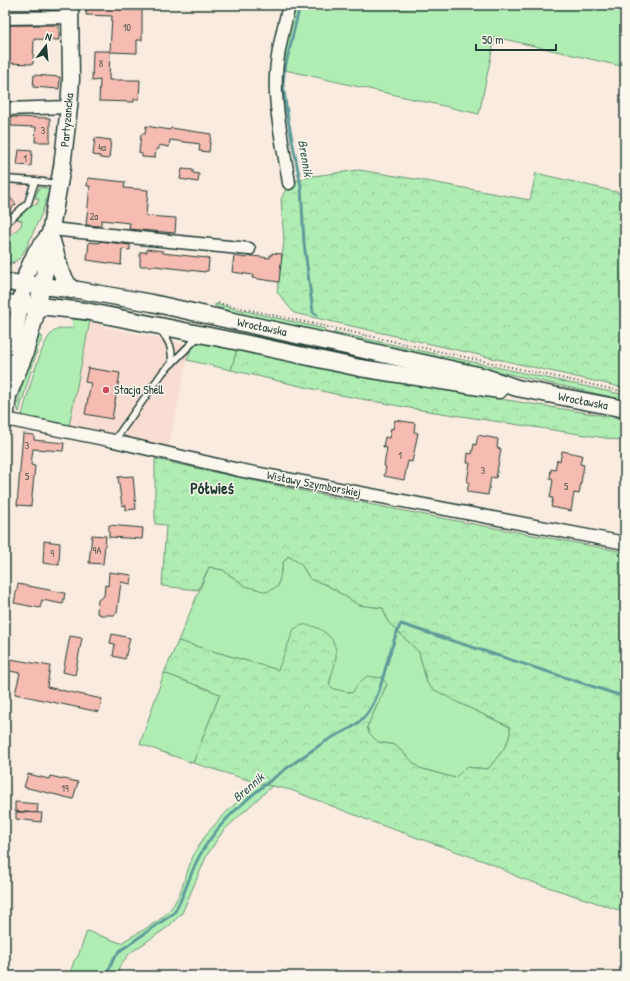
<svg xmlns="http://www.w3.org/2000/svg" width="630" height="981" font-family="'Patrick Hand',sans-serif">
<defs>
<pattern id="forest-crowns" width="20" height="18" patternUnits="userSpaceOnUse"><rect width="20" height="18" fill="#b0edb3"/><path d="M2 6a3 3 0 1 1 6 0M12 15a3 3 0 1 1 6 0" fill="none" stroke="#97cc9b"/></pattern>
</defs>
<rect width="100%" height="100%" fill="#faebe0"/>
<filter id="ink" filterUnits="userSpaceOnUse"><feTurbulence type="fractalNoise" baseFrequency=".025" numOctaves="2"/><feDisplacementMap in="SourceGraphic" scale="8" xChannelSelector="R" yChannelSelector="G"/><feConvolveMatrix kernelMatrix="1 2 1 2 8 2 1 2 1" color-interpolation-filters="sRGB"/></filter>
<g filter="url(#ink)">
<g fill="#f9ddd2">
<path d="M5,173L52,175L42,213L32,238L20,258L6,265H5Z"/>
<path d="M90,321L109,328L159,338L192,346L187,360L169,447L69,426Z"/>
</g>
<g fill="#b0edb3" stroke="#689574">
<path d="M289,5H625V67L495,37L479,114L276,68Z"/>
<path d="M42,187L49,190L42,213L26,248L20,258L13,262L5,265V241L21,226L22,221L17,219L33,204L37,205L39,199L35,198L39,188Z"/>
<path d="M53,298L118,308L281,343L304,345L449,375L389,367L52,300Z"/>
<path d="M215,304L325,329L324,334L239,315L215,306Z"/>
<path d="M72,319L90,321L69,426L26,418L22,415C27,397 40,344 52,333C57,328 66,328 73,328Z"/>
<path d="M334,332L625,395V400L334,335Z"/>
<path d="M38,335L43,337L38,347L19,412L17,407C22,382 29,358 38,335Z"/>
<path d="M204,343L237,349L231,370L187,360L192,346Z"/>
<path d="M288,556L301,564L310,579L327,585L359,605L383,608L388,622L419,652L427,683L431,687L459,703L510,727C512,743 497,757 488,769L466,767L455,778L419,768L395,745L378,742L369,733L367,727L387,684H358L352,694L334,689L329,685L331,678L278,670L178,641L209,567L223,570L232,577L281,573L283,563Z"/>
<path d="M164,673L220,694L193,763L140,744Z"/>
<path d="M258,783L272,786L223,831L207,855L182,913L168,927L130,953L121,964L116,976H69L74,961L78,956L87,931L121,943C136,933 156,925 169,911C183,895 186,869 196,850C211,824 236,803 258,783Z"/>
</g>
<g fill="url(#forest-crowns)" stroke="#689574">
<path d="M359,170L415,179L530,200L536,173L625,194V388L294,313L277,292L284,242L281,199L289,183L313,176Z"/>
<path d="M237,349L352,375L625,419V441L415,409L335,394L231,370Z"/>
<path d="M155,459C311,495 468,523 625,552V821L619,846L625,849V912L520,878L492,864L378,824L291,790L258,783L193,763L220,694L164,673L178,641L278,670L294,629C298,627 302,624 306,625C320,626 335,637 336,652C337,663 331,674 329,685L334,689L352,693L358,684L367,676L382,678L387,684L367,727L369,733L378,742L395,745L419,768L455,778L466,767L488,769C497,757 512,743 510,727L459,703L431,688L427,683L419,652L388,622L383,608L359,605L327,585L310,579L301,564L288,556L283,563L278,586L267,592L245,586L223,570L209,567L198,590L162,586L166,525L155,524Z"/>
</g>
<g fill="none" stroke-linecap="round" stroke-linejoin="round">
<g stroke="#5e9b9a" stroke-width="3">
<path d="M300,5L284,72L283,85L288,119L301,186L304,243L313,312L317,315"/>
<path d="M106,976L114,958L121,950L174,913C183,898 188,881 195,865C205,843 222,822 241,805C267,781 296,761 326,741C339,733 356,728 366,715C382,695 384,667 393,644C395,637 397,630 401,624L625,697"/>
</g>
</g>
<g fill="#f6bbb1" stroke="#1f3d34">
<path d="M87,5H119V9L142,10V40H137V53L110,52L112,16L86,15Z"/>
<path d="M7,25H59V40L34,39L33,64L6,63Z"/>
<path d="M93,51H110L109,80H140L139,99H134V102L99,101L100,80L92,81Z"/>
<path d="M34,75L60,77L59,89L33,87Z"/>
<path d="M11,117L50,118V142H35L36,127L11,126Z"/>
<path d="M146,126L170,130L171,128L211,134L209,152L199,151L200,144L170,140L169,147L159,145V149H156L155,158L142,157V154L139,153L141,134H145Z"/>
<path d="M95,138L111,140L109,159L100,158V156L93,155Z"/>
<path d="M19,150L32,151L31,166L17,165Z"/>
<path d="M182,169L193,170V173L199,174L198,182L180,179Z"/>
<path d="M88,178L125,182L124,188L148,190L146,216L176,218L175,233L129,229L130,223L101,220V226L86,225L90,186H87Z"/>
<path d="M5,192L16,204L5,214Z"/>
<path d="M100,241L130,245V250L122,249L121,265L87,260L89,242L99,243Z"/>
<path d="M147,249L163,251V253L207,258L209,259L208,271H205V272L155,266H140V252H147Z"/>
<path d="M272,253L282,254L279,282L252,278L253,275L232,272L234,256L247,258L248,256H252L270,258V255H272Z"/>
<path d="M88,368L120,373L112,419L85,414L91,383L85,382Z"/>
<path d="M395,420L415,423L414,432L418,433L412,462L408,461L404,480L384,476L386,467L384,466L387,448L383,447L385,437L389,438L391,428L393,429Z"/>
<path d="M23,434L34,435V440L64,443L63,451L33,449L31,465L35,466L31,506L17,505Z"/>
<path d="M478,435L498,439L497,448L501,449L496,478L491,477L488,495L467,492L469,482H467L470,463H467L468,453L472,454L474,444L476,445Z"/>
<path d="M562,451L582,455L580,464L584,465L579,494L574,493L571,511L551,507L553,498H550L553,480L550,479L551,469L555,470L557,460L560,461Z"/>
<path d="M133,476L136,509L126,510V505L122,506L118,477Z"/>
<path d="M109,525L143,528L142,539L109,537Z"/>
<path d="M92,535L106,536L103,564L89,563Z"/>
<path d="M44,541L60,543L59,565L43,563Z"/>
<path d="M109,572L132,575L131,584L121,582L117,613L114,615H101L97,613L98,600L104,596L105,585L108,586Z"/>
<path d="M18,584L65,593L63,604L42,600L40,608L14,603Z"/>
<path d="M112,634L130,638L125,659L113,656L115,644L110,643Z"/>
<path d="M70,636L82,638L75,675L63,672Z"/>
<path d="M5,658L50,666L47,687L102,699L99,712L15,694L20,673L5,670Z"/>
<path d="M28,774L49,779L50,776L78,782L73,799L24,787Z"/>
<path d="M15,802L38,804L37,813L15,811Z"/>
<path d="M16,812L42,813L41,822L16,819Z"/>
</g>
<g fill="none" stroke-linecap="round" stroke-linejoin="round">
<g stroke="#1f3d34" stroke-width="9">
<g id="service">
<path d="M5,179L35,181L28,203L5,224"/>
<path d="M35,181L58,184"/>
<path d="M160,330C170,341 172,348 172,363"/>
<path d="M114,441L163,372L200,335"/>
</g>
</g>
<g stroke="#1f3d34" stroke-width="15">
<g id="minor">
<path d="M5,18L70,17"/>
<path d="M5,109L69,107"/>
<path d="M289,183C284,149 274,109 276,74C277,51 284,28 289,5"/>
<path d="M51,229L249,249"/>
<path d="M5,419L114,441L239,470L625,543"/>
</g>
</g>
<g stroke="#1f3d34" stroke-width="19">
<g id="secondary">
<path d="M52,241L61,272L71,290"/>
<path d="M5,282L78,290L152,303L482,376L517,388L625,409"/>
<path d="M5,303L38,306L85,311L244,343L360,368L499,390"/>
<path d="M9,393L24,356L36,313L48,257L50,234L62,167L69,107L71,79L70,5"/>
<path d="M5,421L16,326L27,272L36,252L50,234"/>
</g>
</g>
<g stroke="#1f3d34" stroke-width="2" stroke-dasharray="1 3" stroke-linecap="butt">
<path d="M5,265L17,262"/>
<path d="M218,303L625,392"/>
</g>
<use href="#service" stroke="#fbf7ec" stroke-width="6"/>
<use href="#minor" stroke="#fbf7ec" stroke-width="12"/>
<use href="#secondary" stroke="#fbf7ec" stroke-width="16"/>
</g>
</g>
<circle fill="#d1495b" stroke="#fbf7ec" stroke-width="1.5" cx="106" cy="390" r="4"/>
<g text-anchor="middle" stroke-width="3" stroke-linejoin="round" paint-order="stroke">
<g font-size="10" fill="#555c53">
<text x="127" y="31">10</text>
<text x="101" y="67">8</text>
<text x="43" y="134">3</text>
<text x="102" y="151">4a</text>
<text x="25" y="162">1</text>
<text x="94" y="220">2a</text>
<text x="27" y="449">3</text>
<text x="400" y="459">1</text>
<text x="483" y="474">3</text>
<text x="27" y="480">5</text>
<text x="566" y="490">5</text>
<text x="97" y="554">9A</text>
<text x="52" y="557">9</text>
<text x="65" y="792">19</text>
</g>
<g font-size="12" fill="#1f3d34" stroke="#fbf7ec">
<text transform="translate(67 120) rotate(-85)" y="4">Partyzancka</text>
<text transform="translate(262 327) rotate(12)" y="4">Wrocławska</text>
<text transform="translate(583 401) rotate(11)" y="4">Wrocławska</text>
<text transform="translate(314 484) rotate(11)" y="4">Wisławy Szymborskiej</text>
</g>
<g font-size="12" fill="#1f3d34" stroke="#fbf7ec" text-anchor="start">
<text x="114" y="394">Stacja Shell</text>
</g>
<g font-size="13" font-style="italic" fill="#345c56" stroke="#fbf7ec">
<text transform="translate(306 158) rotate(80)" y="5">Brennik</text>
<text transform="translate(248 787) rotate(-41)" y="5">Brennik</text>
</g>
<g font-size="16" font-weight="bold" fill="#1f3d34" stroke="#fbf7ec">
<text x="212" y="494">Półwieś</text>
</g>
</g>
<rect width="630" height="981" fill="none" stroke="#fbf7ec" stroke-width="20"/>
<rect x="10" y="10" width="610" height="961" fill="none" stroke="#1f3d34" stroke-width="1.5" filter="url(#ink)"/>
<g transform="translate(46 46) rotate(16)" stroke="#fbf7ec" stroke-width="3" paint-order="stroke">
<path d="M0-3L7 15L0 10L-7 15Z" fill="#1f3d34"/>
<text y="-6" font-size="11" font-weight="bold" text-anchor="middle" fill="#1f3d34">N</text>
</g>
<path d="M476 44v6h80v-6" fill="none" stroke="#1f3d34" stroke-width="2"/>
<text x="482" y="44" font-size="12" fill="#1f3d34" stroke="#fbf7ec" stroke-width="3" paint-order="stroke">50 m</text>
</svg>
